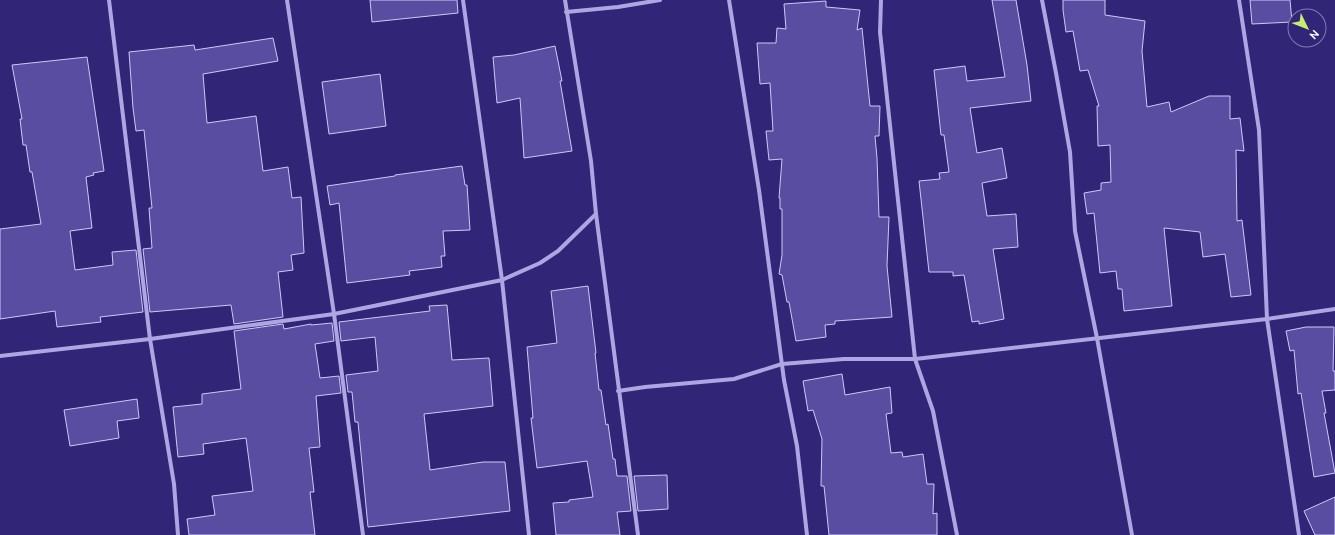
<svg xmlns="http://www.w3.org/2000/svg" width="1335" height="535" font-family="Ubuntu,sans-serif">
<rect width="100%" height="100%" fill="#302577"/>
<g fill="#584da1" stroke="#cec9f3">
<path d="M370,0H457L458,13L372,22Z"/>
<path d="M992,0H1016L1027,65L1031,101L970,108L977,153L1002,148L1007,178L982,183L987,216L1016,214L1018,247L993,249L1004,319L979,324V321L972,322L964,275L953,276V272H929L919,181L940,179L939,173L949,172L944,135H941L934,70L965,66L967,81L1005,77Z"/>
<path d="M1063,0H1105V15L1145,21L1142,51L1147,107L1169,102L1171,112L1209,96H1230V119L1240,118L1244,151L1236,150L1237,221L1242,220L1251,295L1231,297L1225,254L1203,257L1200,232L1164,228L1172,306L1124,311L1122,289H1118L1116,271L1100,273L1094,213L1087,214L1084,193L1101,190V183L1111,182L1110,145L1098,146L1097,106H1099L1088,70L1080,71L1073,31L1066,32L1063,10Z"/>
<path d="M1250,0H1290L1292,22L1252,24Z"/>
<path d="M826,1V7L860,10L857,30L862,28L870,106H880L879,136H875L877,158L879,217H889L887,266L892,317L835,321V324L825,325L826,337L796,341L789,302H787L782,275L779,274L782,255V209H780V198H779L782,159L769,160L766,131H773L770,83L760,84L757,43H776L777,28L786,29L784,4Z"/>
<path d="M273,38L278,61L203,74L207,123L256,116L263,171L288,167L292,198L301,197L304,253L291,255L293,270L278,272L283,317L234,324L231,305L150,312L143,249L152,248L149,208H152L144,130L136,131L133,108L129,52L194,45L195,50Z"/>
<path d="M555,46L562,81H560L572,151L524,158L520,98L497,103L493,57L514,55Z"/>
<path d="M87,57L104,171L93,173L94,175L86,177L92,228L70,231L75,270L113,265L112,252L136,250L143,312L100,317L101,322L57,327L55,311L0,319V229L41,224L32,172H30L26,145H23L20,119H22L12,65Z"/>
<path d="M380,74L386,126L329,134L322,82Z"/>
<path d="M462,166L465,185H467L470,230L443,231L445,256H441L442,267L409,271L410,275L347,283L339,203L330,205L327,186L395,176V175Z"/>
<path d="M588,286L596,353H595L599,390H601L606,425L608,424L613,459H615L617,476H627L631,511L617,512L620,535H556L553,503L569,502V500L593,497L587,461L537,468L531,418H533L527,347L557,343L551,291Z"/>
<path d="M447,305L452,360L489,358L493,406L424,414L430,470L483,462H505L510,511L368,527L358,422H355L352,392H348L346,375L378,371L375,337L341,341L339,322L430,311L429,306Z"/>
<path d="M332,323L334,341L315,344L320,378L339,376L341,393L316,396L320,447L309,448L314,492H310L315,535H189L187,519L215,515L212,496L253,491L246,438L203,444L204,454L178,457L173,407L202,404V394L241,389L234,331L283,324L284,329L311,324V325Z"/>
<path d="M1306,327H1334L1333,371H1335V390L1322,391L1326,413H1324L1335,473L1314,477L1301,393L1298,394L1294,350L1290,351L1286,331Z"/>
<path d="M842,374L845,395L890,387L892,413L886,414L891,453L902,452L903,457L923,454L927,484H934L933,514L937,513V535H829L824,486H821L822,439L813,410L808,411L803,381Z"/>
<path d="M137,399L139,418L117,421L119,438L70,446L64,410Z"/>
<path d="M667,475L668,509L638,511L634,476Z"/>
<path d="M1335,497V535H1315L1304,511Z"/>
</g>
<g fill="none" stroke-linecap="round" stroke-linejoin="round">
<g stroke="#ada6e3" stroke-width="4">
<path d="M109,0L150,339L174,484L178,535"/>
<path d="M287,0L334,314L363,535"/>
<path d="M463,0L502,280L529,535"/>
<path d="M729,0L759,190L784,380L797,446L807,535"/>
<path d="M881,0L880,32L915,359L933,411L957,535"/>
<path d="M1042,0L1056,73L1070,152L1075,231L1097,338L1132,535"/>
<path d="M1239,0L1259,130L1267,319L1299,535"/>
<path d="M566,12L618,7L660,0"/>
<path d="M596,214L638,535"/>
<path d="M0,356L150,339L334,314L502,280L540,263L558,251L596,214L591,161L565,0"/>
<path d="M618,391L645,387L734,379L782,364L844,359H915L1267,319L1335,309"/>
</g>
</g>
<g transform="translate(1307 28) rotate(133)"><circle r="19" fill="#302577" stroke="#837cad"/>
<path d="M0-3L7 15L0 10L-7 15Z" fill="#c8ec6b"/>
<text y="-6" font-size="11" font-weight="bold" text-anchor="middle" fill="#ffffff">N</text>
</g>
</svg>
